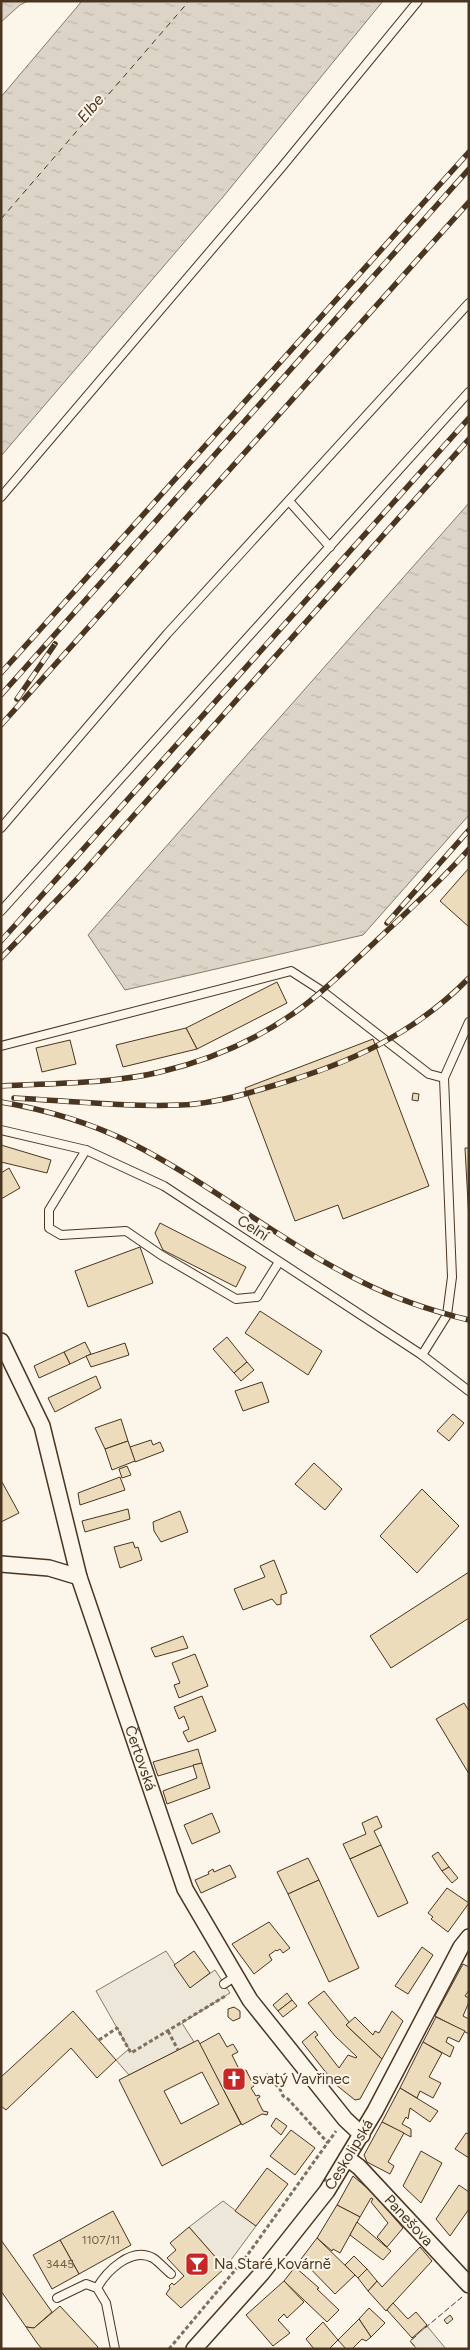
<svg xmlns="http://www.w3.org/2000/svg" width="470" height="2350" font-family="Figtree,sans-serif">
<defs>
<pattern id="water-ripples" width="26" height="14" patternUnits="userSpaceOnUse" patternTransform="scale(1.25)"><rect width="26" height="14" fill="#dcd4c6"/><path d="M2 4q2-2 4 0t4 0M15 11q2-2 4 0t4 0" fill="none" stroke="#beb7aa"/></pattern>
</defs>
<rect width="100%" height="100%" fill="#fbf6e9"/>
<path fill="#ede6d9" stroke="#887966" d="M427,2326L446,2349H417L410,2341Z"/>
<g fill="#ede7d9" stroke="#887966">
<path d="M166,1951L190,1987L215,1970L230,1993L182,2023L194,2042L129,2075L116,2060L129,2049L96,1991Z"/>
<path d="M223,2201L256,2226L225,2268L189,2227Z"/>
</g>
<g fill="url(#water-ripples)" stroke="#887966">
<path d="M1,1H28L20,5L1,22Z"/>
<path d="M82,1H383L223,197L1,456V97Z"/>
<path d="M469,503V815L363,935L125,990L88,935Z"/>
</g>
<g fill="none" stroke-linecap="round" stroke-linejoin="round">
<path stroke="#4a3520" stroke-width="1" stroke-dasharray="6 5" stroke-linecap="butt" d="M1,219L189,1"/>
</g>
<g fill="#ecdcbc" stroke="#4a3520" fill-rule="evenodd">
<path d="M469,868V927L440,901Z"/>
<path d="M277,982L287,1003L197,1049L186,1028Z"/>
<path d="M186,1028L197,1049L123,1067L116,1045Z"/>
<path d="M373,1039L429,1186L343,1219L338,1205L295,1221L245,1088Z"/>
<path d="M70,1040L76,1064L42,1072L36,1048Z"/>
<path d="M413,1093L419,1094L418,1101L412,1100Z"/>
<path d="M1,1145L51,1160L47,1173L1,1162Z"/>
<path d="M465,1148H469V1221Z"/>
<path d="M9,1168L20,1188L1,1199V1173Z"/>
<path d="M160,1223L246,1267L236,1287L163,1250L155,1233Z"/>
<path d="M140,1247L153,1283L88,1307L75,1271Z"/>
<path d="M260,1311L322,1351L308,1375L245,1333Z"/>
<path d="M227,1337L247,1362L234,1373L213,1349Z"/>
<path d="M85,1342L91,1354L70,1364L64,1352Z"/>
<path d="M125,1343L129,1355L91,1367L86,1356Z"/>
<path d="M64,1352L70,1364L39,1378L34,1366Z"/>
<path d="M247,1362L254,1370L241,1381L234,1373Z"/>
<path d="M96,1376L101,1388L55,1412L48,1398Z"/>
<path d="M262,1382L269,1402L243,1411L235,1391Z"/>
<path d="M453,1414L464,1423L449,1441L437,1431Z"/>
<path d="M121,1419L128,1441L105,1449L95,1428Z"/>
<path d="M151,1440L153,1445L160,1442L164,1451L135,1462L130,1447Z"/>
<path d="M128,1441L135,1461L112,1470L105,1449Z"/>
<path d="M314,1463L342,1489L325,1510L295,1484Z"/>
<path d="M127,1466L131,1475L122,1478L119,1469Z"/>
<path d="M120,1477L125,1490L80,1505L78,1493Z"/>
<path d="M2,1482L19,1513L1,1522V1483Z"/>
<path d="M422,1489L459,1526L417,1573L380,1536Z"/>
<path d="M128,1509L130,1519L85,1532L82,1521Z"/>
<path d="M180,1511L188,1532L161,1542L154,1531L153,1522Z"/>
<path d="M133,1542L135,1548L138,1547L142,1560L120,1568L114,1547Z"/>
<path d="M274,1560L287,1593L281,1595V1604L277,1605L272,1599L243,1610L234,1589L265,1577L260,1566Z"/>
<path d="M469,1572V1618L391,1668L370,1636Z"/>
<path d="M183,1636L188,1648L155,1657L151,1648Z"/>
<path d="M195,1654L208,1686L179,1698L174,1685L180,1683L172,1663Z"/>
<path d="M202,1696L216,1731L188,1742L183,1732L189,1729L184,1716L179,1719L174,1707Z"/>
<path d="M464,1703L469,1711V1774L436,1719Z"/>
<path d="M198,1749L202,1763L158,1776L153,1762Z"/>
<path d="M202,1763L210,1788L167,1804L163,1791L197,1778L193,1765Z"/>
<path d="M212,1813L220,1832L192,1844L184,1825Z"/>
<path d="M377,1816L382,1827L374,1831L381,1845L350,1859L343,1844L366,1834L362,1823Z"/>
<path d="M381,1845L408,1903L378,1917L350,1859Z"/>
<path d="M438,1852L449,1867L442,1871L432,1856Z"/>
<path d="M308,1858L319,1880L288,1894L277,1872Z"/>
<path d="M230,1865L236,1877L201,1893L195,1880L209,1874L208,1872L213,1869L214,1872Z"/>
<path d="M449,1867L458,1878L452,1883L442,1871Z"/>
<path d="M319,1880L359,1968L329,1982L288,1894Z"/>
<path d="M447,1888L469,1903L448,1932L431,1919L433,1917L428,1913Z"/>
<path d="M269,1922L290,1948L283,1953L280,1949L277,1951L276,1950L269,1955L272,1960L254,1974L232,1944Z"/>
<path d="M422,1947L433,1955L408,1994L395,1986Z"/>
<path d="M194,1951L210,1973L190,1988L174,1965Z"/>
<path d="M463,1964L469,1967V1990L465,1996L469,1998V2002L463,2016L469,2019V2034L435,2016Z"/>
<path d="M324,1991L349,2022L346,2025L382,2059L360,2099L355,2100L335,2084L302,2042L315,2031L318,2035L315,2037L339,2068L348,2055L356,2058L357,2057L335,2036L308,2003Z"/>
<path d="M287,1993L292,2000L278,2011L273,2005Z"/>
<path d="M292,2000L297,2006L283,2017L278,2011Z"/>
<path d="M234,2007L240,2011V2018L233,2021L228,2017V2009Z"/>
<path d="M73,2011L116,2060L97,2078L71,2048L6,2110L1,2106V2077Z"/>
<path d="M392,2011L403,2021L382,2059L346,2025L355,2017L373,2035L375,2031L379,2033Z"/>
<path d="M436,2017L465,2031L459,2042L448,2037L446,2042L454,2047L450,2057L423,2042Z"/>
<path d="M219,2033L227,2047L233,2044L238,2052L232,2055L241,2073L246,2070L254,2086L251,2088L256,2096L259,2095L260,2097L257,2099L263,2111L268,2112L267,2115L262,2114L242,2125L199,2044Z"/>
<path d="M198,2040L241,2124L162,2166L119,2080ZM202,2072L219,2104L181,2124L164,2091Z"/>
<path d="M423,2042L442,2053L429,2077L441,2083L433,2098L420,2091L417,2098L400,2088Z"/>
<path d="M400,2088L438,2111L430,2122L410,2108L408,2119L406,2117L402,2124L411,2129V2137L382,2122Z"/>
<path d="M276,2118L287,2126L281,2135L271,2126Z"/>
<path d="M382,2122L404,2133L388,2162L394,2166L390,2174L367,2162L364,2155Z"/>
<path d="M291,2130L315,2148L295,2175L270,2156Z"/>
<path d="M466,2133L469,2134V2158L455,2149Z"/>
<path d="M421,2151L442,2163L421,2203L403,2186Z"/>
<path d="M267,2168L288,2184L256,2226L235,2211Z"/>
<path d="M353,2176L373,2193L403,2228L387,2247L377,2237L388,2223L371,2202L373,2199L371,2198L360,2217L337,2205Z"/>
<path d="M459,2185L469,2192V2209L450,2236L436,2219Z"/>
<path d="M337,2205L360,2217L340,2253L333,2249L332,2251L317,2238Z"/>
<path d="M113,2211L131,2245L79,2274L60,2240Z"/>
<path d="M357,2222L391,2251L383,2260L350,2235Z"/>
<path d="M189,2227L225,2268L181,2308L166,2294L170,2288L169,2286L172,2283L174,2285L184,2276L167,2258L176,2250L170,2243Z"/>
<path d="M317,2238L355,2275L335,2294L301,2259Z"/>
<path d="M1,2240L52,2312L34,2328L26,2327L1,2291Z"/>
<path d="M60,2240L79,2274L52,2289L33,2255Z"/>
<path d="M420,2247L432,2261L386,2311L368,2291L377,2281L382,2287Z"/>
<path d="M354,2256L367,2269L358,2278L345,2265Z"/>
<path d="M295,2267L319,2288L317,2289L339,2310L327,2322L284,2281Z"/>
<path d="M367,2269L377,2281L368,2291L358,2278Z"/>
<path d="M284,2281L304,2302L287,2318L284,2314L278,2320L290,2333L273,2346L246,2315Z"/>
<path d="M393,2303L408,2319L416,2312L427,2325L412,2338L387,2310Z"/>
<path d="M60,2306L98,2347L96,2349H42L37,2343L26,2327L34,2328Z"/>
<path d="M369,2308L385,2323L371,2337L359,2319Z"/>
<path d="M450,2315L453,2319L447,2324L444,2320Z"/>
<path d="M359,2319L371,2337L366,2341L362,2339L352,2349H346L338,2340Z"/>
<path d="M323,2322L338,2340L329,2349H314L306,2339Z"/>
</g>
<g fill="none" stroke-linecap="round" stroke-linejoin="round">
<g stroke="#4a3520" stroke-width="10">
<g id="lane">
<path d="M1,497L281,168L418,1"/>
<path d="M289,501L330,547"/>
<path d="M1,828L167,634L469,303"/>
<path d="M1,911L469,392"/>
<path d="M1,1046L291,971L322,991L429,1074L444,1078"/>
<path d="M1,1130L86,1150L164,1186L422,1355L469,1391"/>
<path d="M86,1150L49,1210V1228L61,1235L126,1231L161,1255L236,1299L257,1297L279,1262"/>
<path d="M422,1355L447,1315L452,1277L444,1078L469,1022"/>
<path d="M224,1984L236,1976"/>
<path d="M97,2288C106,2272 131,2246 153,2258C159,2262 165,2269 171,2274"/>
<path d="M57,2298L86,2284L97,2288L106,2303L115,2349"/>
</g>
</g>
<g stroke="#4a3520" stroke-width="18">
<g id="street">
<path id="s1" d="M1,1341L42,1426L79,1577L185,1889L250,2000L345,2119L362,2135"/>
<path d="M1,1564L49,1568L79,1577"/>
<path id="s2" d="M347,2158L359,2167L469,2285"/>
<path id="s3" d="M194,2349L262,2273L327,2191L375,2111L461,1947L469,1937"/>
</g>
</g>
<g stroke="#7f6f5c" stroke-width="3" stroke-dasharray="4 2.5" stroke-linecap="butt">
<path d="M168,2031L178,2050"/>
<path d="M99,2040L117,2028L131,2053L227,1995"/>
<path d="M266,2074L280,2089L283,2096L288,2099L328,2143"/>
<path d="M169,2349L246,2257L336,2131"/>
</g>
<use href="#lane" stroke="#fbf6e9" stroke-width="8"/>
<use href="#street" stroke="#fbf6e9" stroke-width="15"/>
<g stroke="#4a3520" stroke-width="5.5">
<g id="rail">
<path d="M1,673L469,152"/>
<path d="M1,695L469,169"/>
<path d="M17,699L55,644"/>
<path d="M1,725L469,202"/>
<path d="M387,923L469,830"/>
<path d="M1,941L469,418"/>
<path d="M1,958L79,877L469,439"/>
<path d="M1,1086C53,1083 110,1084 160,1072C210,1060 259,1039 301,1008C327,989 350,965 374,943C407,912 439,883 469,849"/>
<path d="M14,1098C69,1101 125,1107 180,1105C211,1104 243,1095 272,1086C348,1064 413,1035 469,978"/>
<path d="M1,1102C47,1110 89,1122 131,1143C210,1183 282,1243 362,1282C396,1299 432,1311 469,1320"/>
</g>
</g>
<use href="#rail" stroke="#fbf6e9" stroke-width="4" stroke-dasharray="11" stroke-linecap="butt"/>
<g stroke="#4a3520" stroke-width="1" stroke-dasharray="6 2.5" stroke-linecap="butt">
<path d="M425,2328L462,2297"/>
<path d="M416,2336L410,2341L417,2349"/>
</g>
</g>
<defs>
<g id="church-square" transform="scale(1.25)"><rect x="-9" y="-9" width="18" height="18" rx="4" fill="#c62828" stroke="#fbf6e9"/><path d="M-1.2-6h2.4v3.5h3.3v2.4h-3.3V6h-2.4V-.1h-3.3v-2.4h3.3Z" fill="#fff"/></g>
<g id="bar-square" transform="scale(1.25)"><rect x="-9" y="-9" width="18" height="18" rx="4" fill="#c62828" stroke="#fbf6e9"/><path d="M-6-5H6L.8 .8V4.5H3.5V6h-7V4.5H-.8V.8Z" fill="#fff"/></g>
</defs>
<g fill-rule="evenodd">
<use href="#church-square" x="234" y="2079"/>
<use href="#bar-square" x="197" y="2264"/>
</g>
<g text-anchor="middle" stroke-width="4" stroke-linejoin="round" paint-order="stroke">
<g font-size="12" fill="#725f47">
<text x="101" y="2244">1107/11</text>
<text x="60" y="2268">3445</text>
</g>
<g font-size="15" fill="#4a3520" stroke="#fbf6e9">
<text transform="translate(253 1228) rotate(33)" y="5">Celní</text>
<text dy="5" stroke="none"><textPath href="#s1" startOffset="441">Čertovská</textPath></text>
<text dy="5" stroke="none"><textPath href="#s3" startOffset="249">Českolipská</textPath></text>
<text dy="5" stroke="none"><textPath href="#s2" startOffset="88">Panešova</textPath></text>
</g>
<g font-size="15" fill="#4a3520" stroke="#fbf6e9" text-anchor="start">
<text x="252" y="2084">svatý Vavřinec</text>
<text x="214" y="2269">Na Staré Kovárně</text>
</g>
<g font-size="16" font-style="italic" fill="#4a3520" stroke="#fbf6e9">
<text transform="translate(90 108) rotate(-50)" y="6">Elbe</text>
</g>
</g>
<rect width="470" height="2350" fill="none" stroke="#4a3520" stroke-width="5"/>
</svg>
